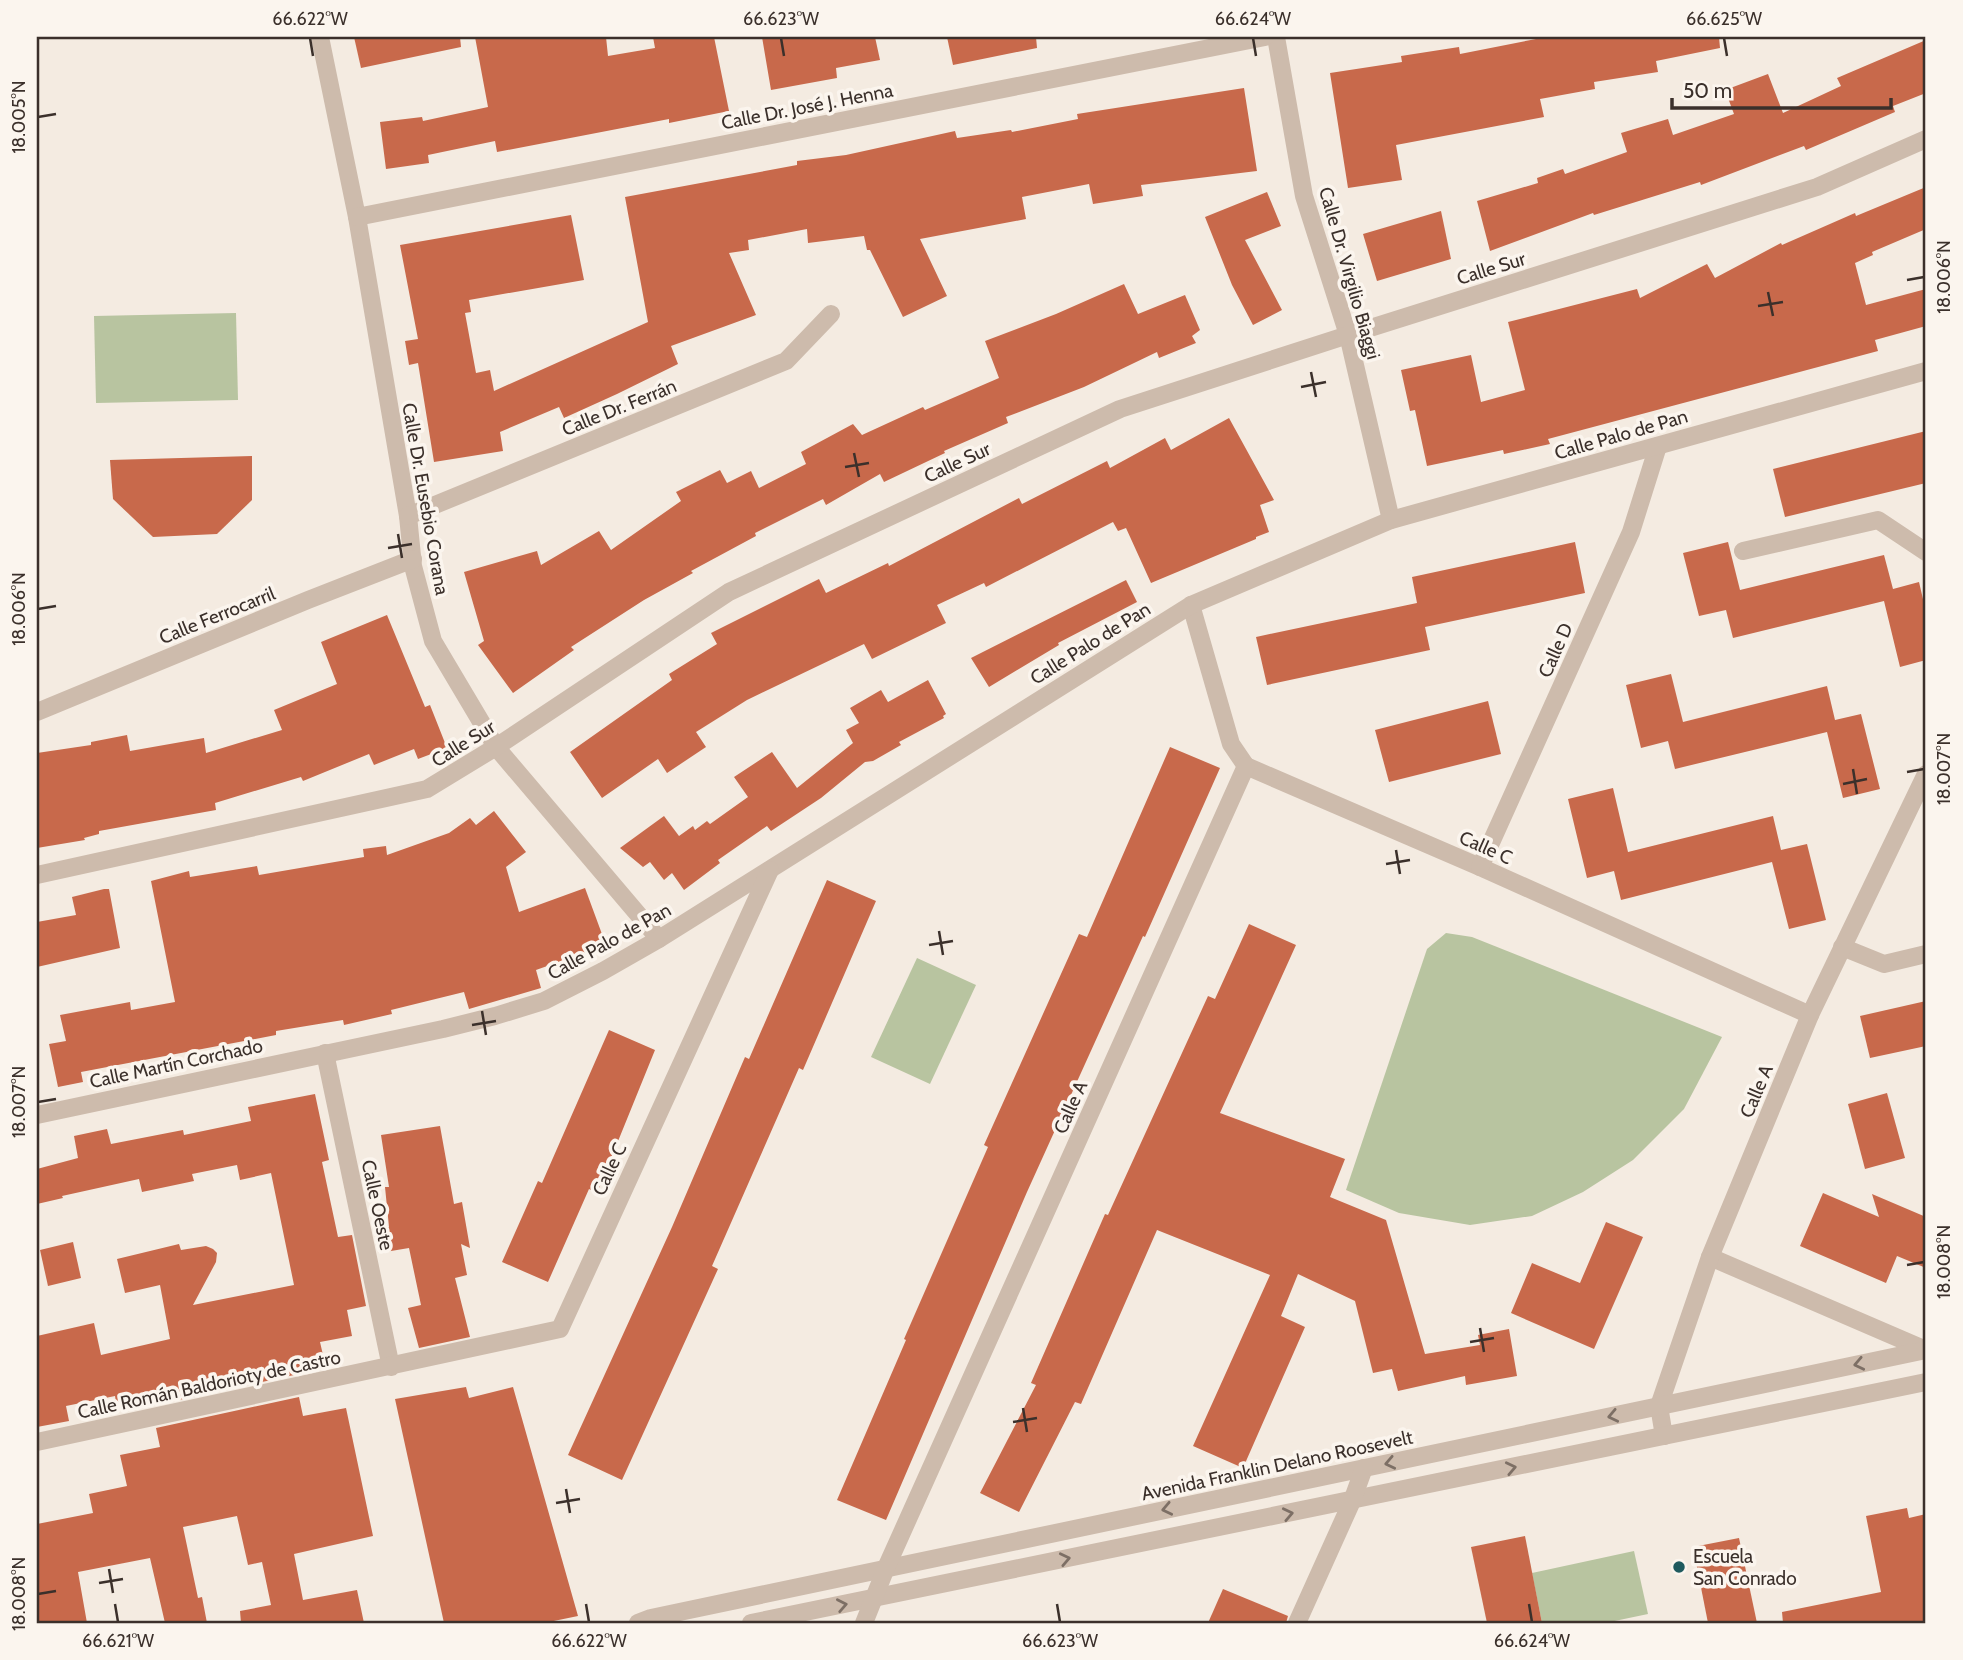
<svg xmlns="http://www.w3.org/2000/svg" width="1963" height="1660" font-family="Cabin,sans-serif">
<rect width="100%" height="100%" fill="#f4ebe1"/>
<g fill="#b8c4a0">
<path d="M236,313L238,400L96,403L94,316Z"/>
<path d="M1446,933L1472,937L1722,1037L1684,1109L1633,1160L1583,1192L1532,1216L1470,1225L1399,1213L1346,1190L1427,949Z"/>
<path d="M917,958L976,985L930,1084L871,1057Z"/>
<path d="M1634,1551L1648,1614L1605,1623H1542L1532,1573Z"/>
</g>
<g fill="#c8694b">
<path d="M354,37H460L461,47L361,68Z"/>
<path d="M475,37H606L608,56L655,48L653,37H714L729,111L669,123V119L497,152L495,141L428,155L429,163L386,169L380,122L422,117L423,121L488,107Z"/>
<path d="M762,37H875L880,60L836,68L837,78L771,90Z"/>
<path d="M947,37H1036L1037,48L953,65Z"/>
<path d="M1536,37H1719L1720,48L1656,61L1658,72L1594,82L1595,89L1540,99L1544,117L1396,145L1402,180L1348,188L1330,73L1402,62L1401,56L1459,47L1460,54L1536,39Z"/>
<path d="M1926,40V93L1893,106L1895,112L1806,150L1804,146L1701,185L1700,182L1594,215L1593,213L1490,251L1477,201L1538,183L1537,178L1563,169L1565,174L1627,152L1621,133L1668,119L1673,135L1734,114L1725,90L1768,74L1783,113L1841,86L1837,78Z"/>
<path d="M1244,88L1257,171L1141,185L1143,196L1093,204L1089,184L1022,197L1026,219L920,239L947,296L903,317L870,250H867L864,236L808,243L807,229L748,240L749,250L729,253L756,315L671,346L678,364L617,394L564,418L559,407L500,432L503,451L434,462L418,363L409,365L405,341L418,339L400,245L571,215L584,280L469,300L471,312L465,313L476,373L490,370L494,391L648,322L625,197L797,165V161L846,155L955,131L957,138L1011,130L1012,132L1078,119L1077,114Z"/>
<path d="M1926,187V229L1872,252L1873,255L1855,263L1866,305L1926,289V326L1875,340L1878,351L1548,439L1550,444L1504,454L1503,450L1427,466L1415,410L1410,411L1401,370L1471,355L1481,402L1525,390L1508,322L1637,289L1640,298L1707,264L1715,278L1781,243L1782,245L1855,213L1856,216Z"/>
<path d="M1267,192L1281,226L1245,240L1282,310L1253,325L1232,285L1205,217Z"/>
<path d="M1441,211L1451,259L1377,281L1363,234Z"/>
<path d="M1124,284L1138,314L1185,295L1200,330L1192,336L1196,343L1159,358L1157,352L1084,387L1006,417L1008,423L944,451L945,453L884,482L880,474L826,505L823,499L755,533L756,536L691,571L693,573L644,600L571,647L574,650L513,693L478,645L484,641L464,572L537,551L541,565L599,531L611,550L681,501L676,492L720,470L727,483L751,471L759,488L806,464L801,452L853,424L862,435L923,407L925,410L999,378L985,341L1056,314Z"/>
<path d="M1229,418L1274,500L1260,505L1269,532L1256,537V539L1151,583L1126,528L1118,531L1113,522L986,587L984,583L937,605L946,623L872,659L864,644L747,700L696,732L706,747L667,773L658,759L602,798L570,752L672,680L669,674L717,644L711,633L819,579L826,593L888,563L889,566L1019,498L1022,504L1107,461L1110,468L1165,438L1171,450Z"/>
<path d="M1926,431V483L1785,517L1773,469Z"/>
<path d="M252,456V500L217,534L153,537L113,499L110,460Z"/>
<path d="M1575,542L1585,593L1425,627L1430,650L1267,685L1256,637L1417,603L1412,577Z"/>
<path d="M1728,542L1740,590L1884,555L1893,589L1919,582L1926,612V660L1900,667L1884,601L1733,638L1726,610L1699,616L1683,553Z"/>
<path d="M1126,580L1137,602L1058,643L1059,645L989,687L971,658Z"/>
<path d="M387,615L425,707L430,705L447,748L418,759L414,749L374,765L369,754L303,781L301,777L215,803L216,810L99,831V834L84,838L85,840L37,848V753L91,745V742L127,735L130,751L204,738L206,753L282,730L274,710L337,684L321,642Z"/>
<path d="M1671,674L1683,722L1827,686L1835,720L1861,714L1880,789L1843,798L1827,732L1675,769L1668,741L1641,748L1626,685Z"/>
<path d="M928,680L946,714L943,716L944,718L899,742L901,745L873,761L865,762L821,798L771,831L767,826L718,860L720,863L684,890L672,873L664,880L650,862L643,867L620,848L664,816L679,836L693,826L695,830L707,821L710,824L748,797L734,777L772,752L797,788L853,743L846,730L859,723L850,708L881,690L888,702Z"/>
<path d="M1488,701L1501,754L1389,782L1375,730Z"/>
<path d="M1170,747L1220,768L1145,937L1143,936L1027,1192L886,1520L837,1500L906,1340L904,1339L988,1147L984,1145L1079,934L1087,937Z"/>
<path d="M1613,788L1628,852L1773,816L1781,850L1807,844L1826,920L1789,929L1772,862L1621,900L1614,871L1587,878L1568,799Z"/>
<path d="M494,811L526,852L506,867L519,912L585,888L606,945L536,970L541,988L469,1009L464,992L391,1010L392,1014L344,1025L343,1020L276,1031V1035L81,1072L83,1082L58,1087L49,1044L66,1041L60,1015L130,1002L131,1010L175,1002L151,881L189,871L190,877L257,866L259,875L364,857L363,849L386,846L387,855L449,833L470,818L476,825Z"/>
<path d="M827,880L876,901L803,1070L799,1068L712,1266L718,1269L622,1480L568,1455L672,1227L745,1057L749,1059Z"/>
<path d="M104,889H109L120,948L37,967V922L76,915L72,897Z"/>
<path d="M1249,924L1296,945L1220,1113L1345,1159L1330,1197L1386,1220L1425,1354L1480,1345L1478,1335L1509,1329L1517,1376L1466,1385L1465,1376L1398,1391L1392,1369L1373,1373L1355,1301L1298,1274L1281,1316L1305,1327L1243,1468L1193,1446L1270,1275L1157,1230L1081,1404L1075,1402L1019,1512L980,1493L1036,1385L1031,1383L1105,1214L1108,1215L1208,996L1215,999Z"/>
<path d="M1926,1001V1046L1870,1058L1860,1016Z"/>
<path d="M609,1030L655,1050L597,1193L589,1189L548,1282L502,1262L538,1181L542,1183Z"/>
<path d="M1887,1093L1905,1158L1865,1169L1848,1104Z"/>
<path d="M315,1094L329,1160L322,1162L338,1237L352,1235L366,1306L347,1310L352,1336L320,1342L326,1368L151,1406L149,1396L116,1402L115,1396L66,1406L69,1421L37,1427V1336L94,1323L101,1355L170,1339L160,1285L125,1293L117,1259L179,1244L181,1250L206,1246L213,1249L217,1253L216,1262L193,1305L294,1285L271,1173L240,1180L237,1165L192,1174L194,1181L142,1192L139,1179L62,1196L63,1198L37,1204V1169L78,1158L74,1136L107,1129L111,1144L183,1130L184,1135L251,1121L248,1107Z"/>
<path d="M440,1126L454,1204L462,1202L470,1248L461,1244L467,1275L455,1278L470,1337L419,1348L408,1308L421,1305L409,1248L379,1253L374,1230L389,1227L385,1187H389L381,1135Z"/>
<path d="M1823,1193L1879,1217L1872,1194L1926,1217V1268L1897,1256L1886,1283L1800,1246Z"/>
<path d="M1606,1222L1643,1237L1594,1349L1511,1313L1532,1263L1580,1283Z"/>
<path d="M73,1242L81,1278L48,1286L40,1250Z"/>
<path d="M466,1387L469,1398L513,1387L578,1616L544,1623H444L395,1399Z"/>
<path d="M299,1397L303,1416L346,1408L373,1536L294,1554L303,1600L357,1590L364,1623H241L240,1611L271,1605L262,1562L248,1565L237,1516L183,1527L198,1598L202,1597L207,1623H165L150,1558L78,1572L87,1623H37V1524L93,1513L89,1494L127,1486L120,1455L160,1447L156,1428Z"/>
<path d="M1907,1508L1909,1518L1926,1514V1623H1783L1782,1612L1881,1592L1866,1516Z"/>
<path d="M1525,1536L1542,1623H1487L1471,1547Z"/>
<path d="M1739,1538L1757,1623H1708L1693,1547Z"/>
<path d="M1223,1589L1288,1616L1286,1623H1208Z"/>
</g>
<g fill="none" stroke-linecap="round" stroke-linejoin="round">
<g stroke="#cdbbac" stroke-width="18">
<path d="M320,37L357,217L408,516L413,566L433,641L496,747L659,939"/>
<path d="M1276,37L1304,196L1348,335L1391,520"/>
<path d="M357,217L1265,37"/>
<path d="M408,516L786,361L831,314"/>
<path d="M1743,551L1878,520L1926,552"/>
<path d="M1191,605L1231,744L1246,766"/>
<path d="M37,712L308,600L413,559"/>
<path d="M1246,766L1480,867L1810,1015"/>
<path d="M1480,867L1631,532L1658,446"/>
<path d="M37,875L427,789L496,747L729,592L1120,409L1348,335L1817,187L1926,139"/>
<path d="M1842,947L1884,964L1926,954"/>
<path d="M325,1053L391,1367"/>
<path d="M37,1115L443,1029L495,1016L544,1001L603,971L659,939L1191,605L1391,520L1926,371"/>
<path d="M1710,1257L1926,1350"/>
<path d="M1664,1436L1659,1406L1710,1257L1810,1015L1926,774"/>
<path d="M37,1442L560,1329L770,870"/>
<path d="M638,1623L651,1618L1926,1350"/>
<path d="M751,1623L1926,1382"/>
<path d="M864,1623L886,1568L1246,766"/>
<path d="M1297,1623L1352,1501L1364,1468"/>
</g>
</g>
<defs><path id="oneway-chevron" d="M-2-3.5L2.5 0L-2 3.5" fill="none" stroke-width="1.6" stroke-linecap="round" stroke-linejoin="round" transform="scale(1.75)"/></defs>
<g stroke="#7d6f65">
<use href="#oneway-chevron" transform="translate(1859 1364) rotate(168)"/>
<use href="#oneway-chevron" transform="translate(1613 1416) rotate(168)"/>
<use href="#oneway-chevron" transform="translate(1390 1463) rotate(168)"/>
<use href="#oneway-chevron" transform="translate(1511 1468) rotate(-12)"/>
<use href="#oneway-chevron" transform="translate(1167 1509) rotate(168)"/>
<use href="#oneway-chevron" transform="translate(1288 1514) rotate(-12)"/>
<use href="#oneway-chevron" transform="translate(1065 1559) rotate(-12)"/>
<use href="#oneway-chevron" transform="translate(842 1605) rotate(-11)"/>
</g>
<path fill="none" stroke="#3b302b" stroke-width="2.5" d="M310,38L313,56M781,38L784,56M1253,38L1256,56M1724,38L1727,56M38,117L56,114M1907,280L1924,277M1768,292L1773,316M1758,306L1783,302M1311,372L1316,397M1301,387L1326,382M854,453L859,477M845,467L869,463M398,534L402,558M388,548L412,544M38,609L56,606M1853,769L1857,794M1907,772L1924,769M1843,784L1867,779M1396,850L1400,874M1386,864L1410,860M939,931L943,955M929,945L953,941M482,1011L486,1035M472,1025L496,1021M38,1102L56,1099M1907,1265L1924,1262M1480,1328L1484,1352M1470,1342L1494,1338M1023,1408L1027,1432M1013,1422L1037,1418M566,1489L570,1513M556,1503L580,1499M109,1569L113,1593M99,1583L123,1579M38,1594L56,1591M115,1604L118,1622M586,1604L589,1622M1057,1604L1060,1622M1529,1604L1532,1622"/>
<circle fill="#1f5a5e" stroke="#fbf5ee" stroke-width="2.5" cx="1679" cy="1567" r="7"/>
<g text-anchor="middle" stroke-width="7" stroke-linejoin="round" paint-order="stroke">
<g font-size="19" fill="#3b302b" stroke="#fbf5ee">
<text transform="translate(807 106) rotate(-11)" y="7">Calle Dr. José J. Henna</text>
<text transform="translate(1491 268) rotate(-17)" y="7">Calle Sur</text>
<text transform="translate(1350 273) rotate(74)" y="7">Calle Dr. Virgilio Biaggi</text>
<text transform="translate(619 407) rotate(-22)" y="7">Calle Dr. Ferrán</text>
<text transform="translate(1621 434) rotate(-16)" y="7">Calle Palo de Pan</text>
<text transform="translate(957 462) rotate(-25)" y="7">Calle Sur</text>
<text transform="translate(426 499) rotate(80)" y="7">Calle Dr. Eusebio Corana</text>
<text transform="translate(217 615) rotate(-22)" y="7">Calle Ferrocarril</text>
<text transform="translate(1090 643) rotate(-32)" y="7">Calle Palo de Pan</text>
<text transform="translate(1555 650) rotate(-66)" y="7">Calle D</text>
<text transform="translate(463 743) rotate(-32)" y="7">Calle Sur</text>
<text transform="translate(1486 847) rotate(24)" y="7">Calle C</text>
<text transform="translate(609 941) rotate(-29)" y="7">Calle Palo de Pan</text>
<text transform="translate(176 1063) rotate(-12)" y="7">Calle Martín Corchado</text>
<text transform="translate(1756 1091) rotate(-67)" y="7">Calle A</text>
<text transform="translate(1070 1107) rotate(-66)" y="7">Calle A</text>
<text transform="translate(609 1169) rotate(-65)" y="7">Calle C</text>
<text transform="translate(378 1205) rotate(78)" y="7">Calle Oeste</text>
<text transform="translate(209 1384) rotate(-12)" y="7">Calle Román Baldorioty de Castro</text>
<text transform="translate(1277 1465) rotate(-12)" y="7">Avenida Franklin Delano Roosevelt</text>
</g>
<g font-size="19" fill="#3b302b" stroke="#fbf5ee" text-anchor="start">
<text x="1693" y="1563">Escuela<tspan x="1693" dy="22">San Conrado</tspan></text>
</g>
</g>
<rect width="1963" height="1660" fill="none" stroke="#fbf5ee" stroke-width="77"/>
<path d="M1672 98v10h219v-10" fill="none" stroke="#3b302b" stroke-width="3.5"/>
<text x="1683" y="98" font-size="21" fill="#3b302b" stroke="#fbf5ee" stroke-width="5" paint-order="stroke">50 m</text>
<rect x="38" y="38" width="1886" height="1584" fill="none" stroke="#3b302b" stroke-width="2.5"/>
<g font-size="18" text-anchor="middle" fill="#3b302b">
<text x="310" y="25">66.622°W</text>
<text x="781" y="25">66.623°W</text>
<text x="1253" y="25">66.624°W</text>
<text x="1724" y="25">66.625°W</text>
<text transform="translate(19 117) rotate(-90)" y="6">18.005°N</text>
<text transform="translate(1944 277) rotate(-90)" y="6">18.006°N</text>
<text transform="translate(19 609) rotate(-90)" y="6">18.006°N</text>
<text transform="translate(1944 769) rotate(-90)" y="6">18.007°N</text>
<text transform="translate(19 1102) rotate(-90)" y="6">18.007°N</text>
<text transform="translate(1944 1262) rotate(-90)" y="6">18.008°N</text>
<text transform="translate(19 1594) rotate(-90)" y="6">18.008°N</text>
<text x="118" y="1647">66.621°W</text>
<text x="589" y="1647">66.622°W</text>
<text x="1060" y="1647">66.623°W</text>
<text x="1532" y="1647">66.624°W</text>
</g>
</svg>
